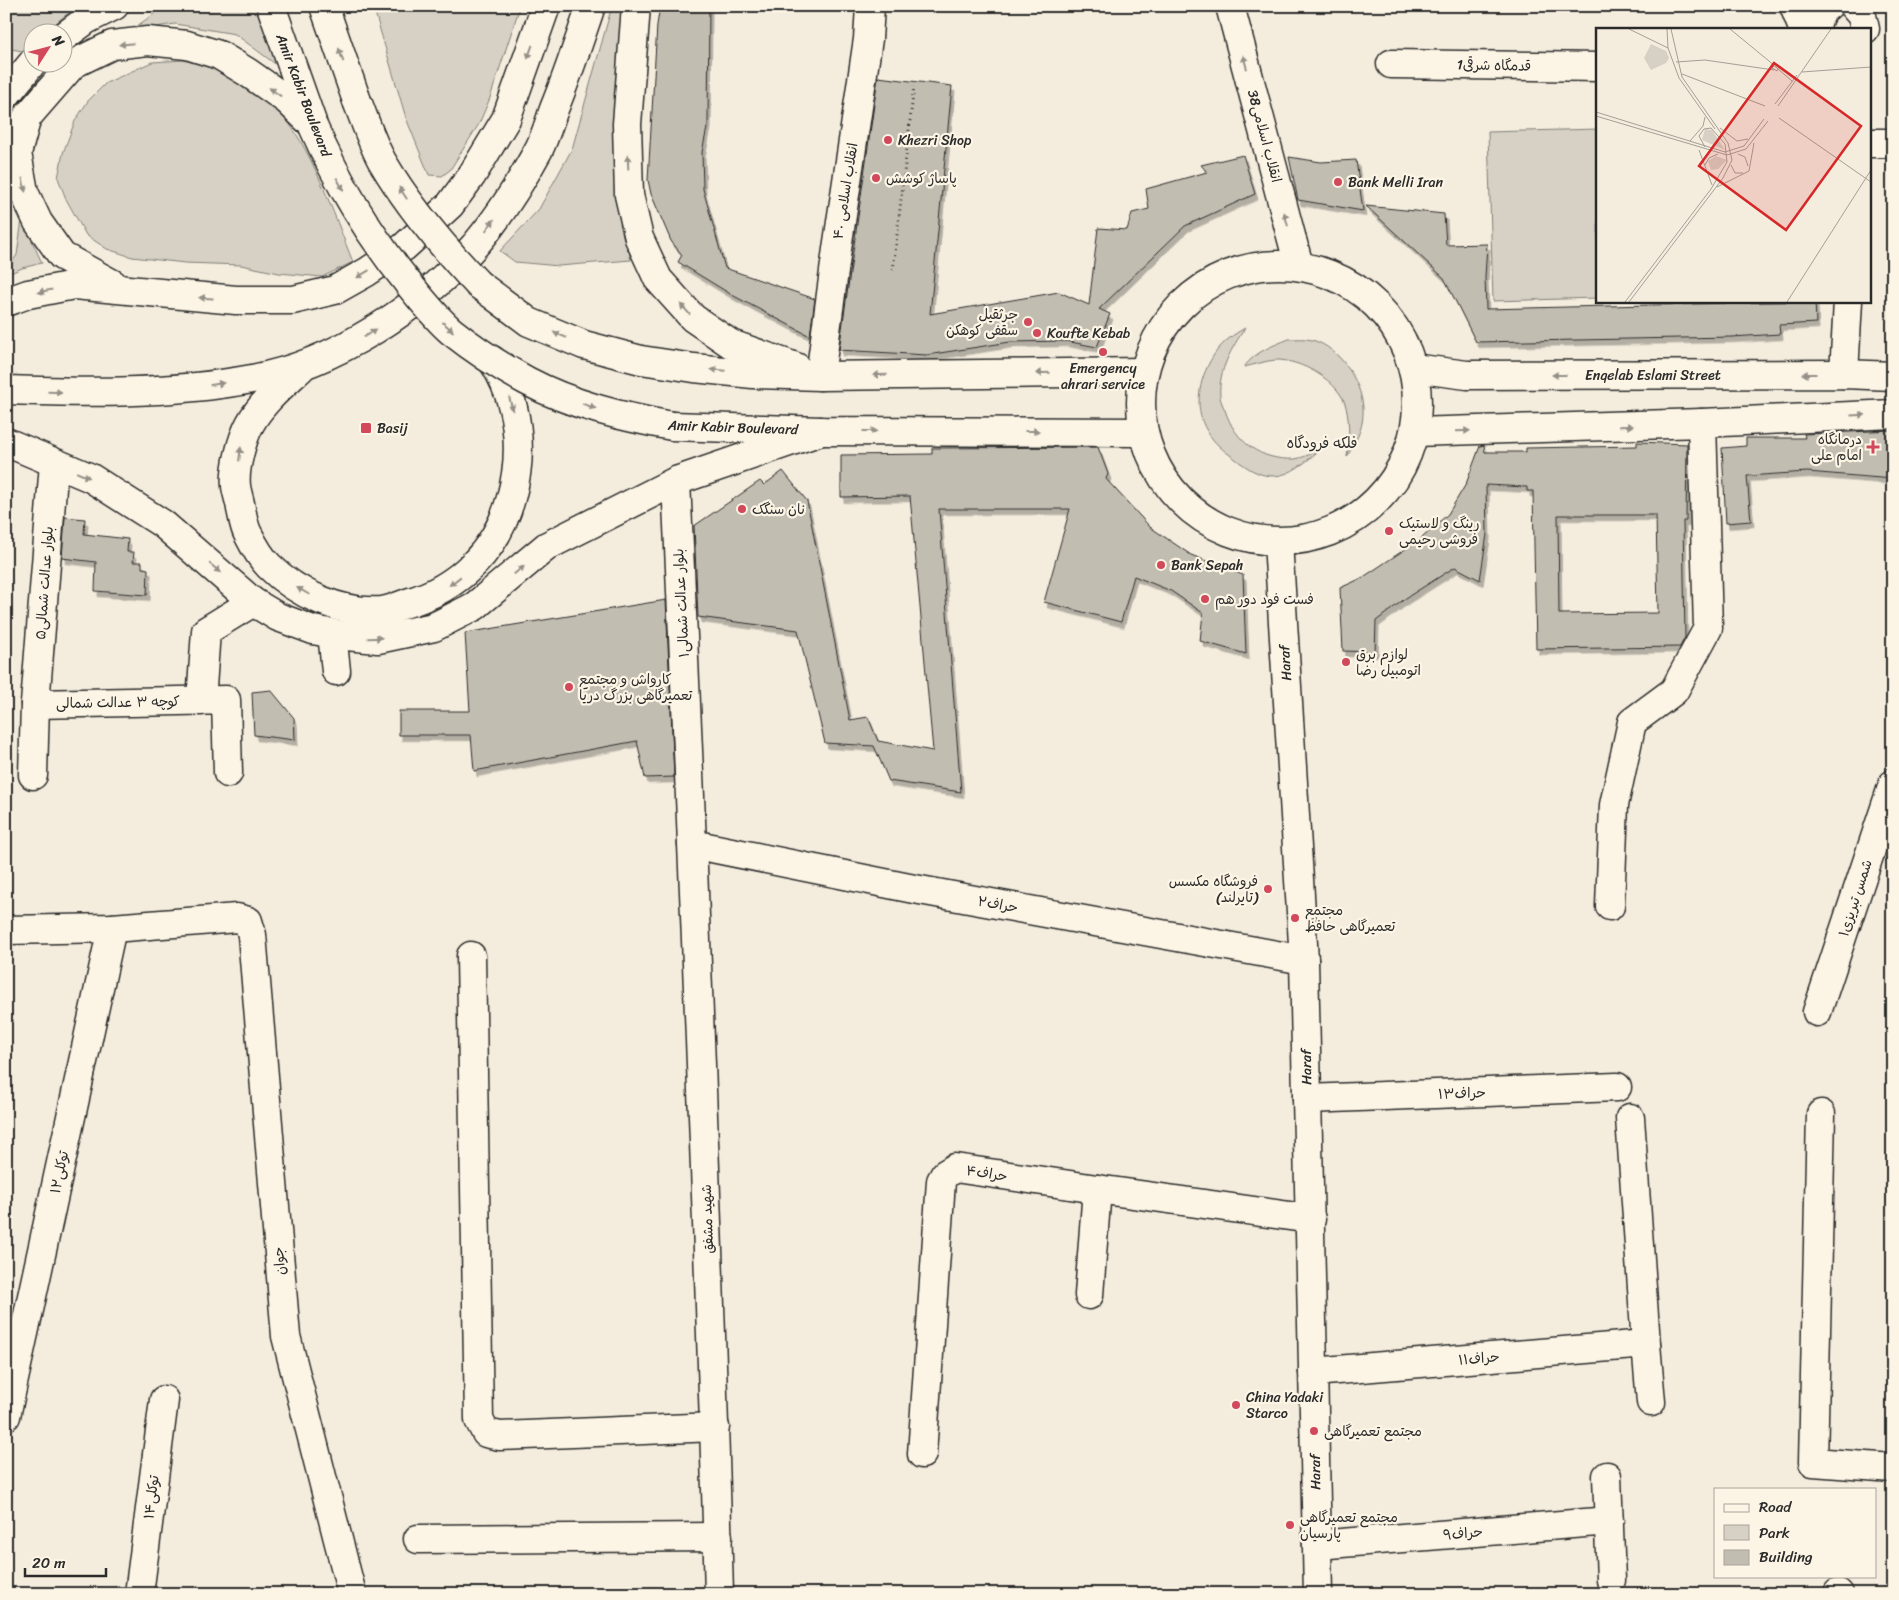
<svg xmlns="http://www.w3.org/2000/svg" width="1899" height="1600" font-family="Sriracha,'Playpen Sans Arabic',sans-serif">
<defs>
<filter id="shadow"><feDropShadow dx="3" dy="5.5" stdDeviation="0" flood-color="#0004"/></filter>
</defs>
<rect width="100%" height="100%" fill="#f4edde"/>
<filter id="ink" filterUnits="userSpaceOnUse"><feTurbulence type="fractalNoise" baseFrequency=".02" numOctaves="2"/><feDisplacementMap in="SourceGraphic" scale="10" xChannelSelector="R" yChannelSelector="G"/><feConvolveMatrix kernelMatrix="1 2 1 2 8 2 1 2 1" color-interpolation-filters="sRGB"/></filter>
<g filter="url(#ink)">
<g fill="#d6d1c4" stroke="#807e78">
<path d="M6,6H77L45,32H32V43L22,51L6,48Z"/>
<path d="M165,6H258L278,66L235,34L175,24L130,31Z"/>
<path d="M373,6H520L490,98L479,124L450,170L442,176L429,175L406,118Z"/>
<path d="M612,6H623L615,192L631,260L559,266L515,262L500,251L539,209L572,149Z"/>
<path d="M183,60C216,68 253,82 277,108C312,147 333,213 353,262L322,277L279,273L241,265L185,263L132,257L107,249L86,235L66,199L58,178L63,153L75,121L88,101L106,83L152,62Z"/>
<path d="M1598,129V298L1493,301L1488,132Z"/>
<path d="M22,219L42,263L22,268L6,275V270L17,255Z"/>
<path d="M1245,328C1232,348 1218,370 1220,396C1220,400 1223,406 1225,410C1235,442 1261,461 1295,459C1302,458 1310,454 1317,452C1306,462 1291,475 1275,476C1259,477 1246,467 1234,458C1223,450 1214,443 1207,431C1192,407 1200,374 1216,352C1223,342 1234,334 1245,328Z"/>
<path d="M1289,339C1296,339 1305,338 1312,340C1340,347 1365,386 1363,414C1363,430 1354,444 1347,457C1349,440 1350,424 1346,407C1340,381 1300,359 1275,360C1265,361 1254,365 1244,367C1256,351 1272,346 1289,339Z"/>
</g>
<g fill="#c2bdb1" stroke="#2b2b2b" fill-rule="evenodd" filter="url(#shadow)">
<path d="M660,6H709L708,123L702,152L703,189L725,268L815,299L810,336L732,295L678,262L682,255L671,241L651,194L648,180L657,25Z"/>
<path d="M878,77L952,86L930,314L1059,292L1089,305L1098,228L1127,230L1132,213L1149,209L1146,189L1207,172L1201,165L1243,155L1255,194L1185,226L1099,309L1110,314L1097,347L1065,341L1010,342L927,355L839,350Z"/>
<path d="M1289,157L1321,162L1356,160L1363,211L1298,200Z"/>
<path d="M1366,206L1444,214L1446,245L1487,244L1485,277L1486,309L1815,301L1816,323L1779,325L1780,334L1732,337L1476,342L1444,278Z"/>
<path d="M1893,430V479L1807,472L1747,476L1751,521L1726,523L1722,448L1746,446V438H1805L1804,434Z"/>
<path d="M1637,442L1687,444L1686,521H1683L1685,637L1680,647L1536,649L1533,491H1527V487L1486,485L1487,534L1480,580L1455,567L1406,598L1376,621L1375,652L1343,651L1340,588L1362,578L1422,538L1448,514L1466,484L1480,446L1484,445L1485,452H1526V448L1637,446ZM1558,515H1656L1658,613L1559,614Z"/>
<path d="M1098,447L1108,474L1106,479L1150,527L1191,555L1243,575L1246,654L1200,641L1203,613L1171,591L1134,576L1121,622L1044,602L1070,509H939L961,792L889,781L874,746L825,743L798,630L698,617L694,526L760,481L764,485L783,471L807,501L850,720L868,717L878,741L933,751L910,496L841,497V455L932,454V448Z"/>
<path d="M65,517L85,519L84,534L128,539L127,552H134L133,562H142V568L148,569L147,595L95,591L96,562L62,558Z"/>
<path d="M666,600L674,777L645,778L637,741L474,771L471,735H399V711H470L465,633Z"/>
<path d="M271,690L294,718L295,740L254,735L252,692Z"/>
</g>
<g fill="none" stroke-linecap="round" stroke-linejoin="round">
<g stroke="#2b2b2b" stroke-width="31">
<g id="minor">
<path d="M1230,6L1299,266"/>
<path d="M1794,6L1803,29"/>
<path d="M1853,6L1862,16L1865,29"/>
<path d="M1816,29C1817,19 1820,11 1828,6"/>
<path d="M1391,64L1598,67"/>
<path d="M1870,143H1893"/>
<path d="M1844,374L1848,301"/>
<path d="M820,376L837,249L868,39L870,6"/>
<path d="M676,481C693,852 709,1223 719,1594"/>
<path d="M332,633L336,671"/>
<path d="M201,701L206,631L253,602"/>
<path d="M35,704L226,700L228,773"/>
<path d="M33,775L35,704L54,463"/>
<path d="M692,844L909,888L1304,960"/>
<path d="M1610,906L1614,805L1632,722L1674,691L1708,628L1702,423"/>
<path d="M6,930L112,928L237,918L248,921L252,935L286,1336L352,1594"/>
<path d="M471,956L479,1420L486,1433L500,1436L715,1427"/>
<path d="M1817,1012L1893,784"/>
<path d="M1307,1099L1617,1087"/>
<path d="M1821,1114L1813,1462L1893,1468"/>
<path d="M1630,1118L1646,1344L1651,1402"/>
<path d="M1089,1295L1097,1189"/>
<path d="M1313,1372L1646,1344"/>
<path d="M6,1416L112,928"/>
<path d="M922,1454L941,1181L945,1174L955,1168L1097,1189L1311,1219"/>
<path d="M1607,1476L1611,1580"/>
<path d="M418,1539L718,1537"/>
<path d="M1317,1545L1609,1521"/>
<path d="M1838,1593L1839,1594"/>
<path d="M139,1594L164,1400"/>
</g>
</g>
<g stroke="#2b2b2b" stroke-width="31">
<g id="major">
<path d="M271,6L312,122"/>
<path d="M324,6L357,101"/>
<path d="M636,6L627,124L629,195L639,238L658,279L693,318L731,344L796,367"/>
<path d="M62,38L86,20L114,6"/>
<path d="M6,95L33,62"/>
<circle cx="1279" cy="403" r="138"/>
<path d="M113,284L62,256L38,222L24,192L17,153L27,117L73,64L112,45L148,41L187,45L219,55L247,72L287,100L312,124"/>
<path d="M478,284L529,322L584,345L641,360L694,368L753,374L820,376L1144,372"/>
<path d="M6,302L28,294L74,285L236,300H293L335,290L367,272L404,247L450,205L472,175L506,119L546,6"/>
<path d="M301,368C283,385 262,402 250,424C242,439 234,469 236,486C237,494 240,501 241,509C243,517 244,527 248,534C253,544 261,558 269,566C297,594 341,614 382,611C390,610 399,606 407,603C459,588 497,550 511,498C524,451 519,401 492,360"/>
<path d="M1413,368L1467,375L1844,374L1893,376"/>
<path d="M6,390C88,393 171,394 252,379C335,364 422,307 476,244C500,216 521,182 539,149C545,137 549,123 554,109C568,75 579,41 591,6"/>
<path d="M672,426L821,431L1143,432"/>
<path d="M1415,432L1702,423L1893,414"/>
<path d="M6,442L91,478L163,524L253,602L278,617L313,630L346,636L378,639L434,627L475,606L547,546L676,481L821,431"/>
<path d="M1278,542L1304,960L1318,1594"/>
</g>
</g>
<path stroke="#2b2b2b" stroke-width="3" stroke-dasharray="1 4" stroke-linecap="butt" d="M893,270L914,86"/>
<use href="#minor" stroke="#fcf5e5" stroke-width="28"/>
<use href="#major" stroke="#fcf5e5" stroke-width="28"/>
<g stroke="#2b2b2b" stroke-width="31" stroke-linecap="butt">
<g id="major-bridge">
<path d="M357,101C365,121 372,143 382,161C409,207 442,246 478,284"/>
<path d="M312,124C338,183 367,232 408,283C422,300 435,317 451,331C475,350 501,367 527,381C572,405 623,417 672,426"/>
</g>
</g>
<use href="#major-bridge" stroke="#fcf5e5" stroke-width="28"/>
</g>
<defs><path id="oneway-solid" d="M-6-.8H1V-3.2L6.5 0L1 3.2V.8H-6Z" transform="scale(1.25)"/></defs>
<g fill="#949088">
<use href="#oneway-solid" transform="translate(126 44) rotate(174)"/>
<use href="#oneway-solid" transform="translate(530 52) rotate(109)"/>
<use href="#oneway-solid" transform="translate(341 55) rotate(-109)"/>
<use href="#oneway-solid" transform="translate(1245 62) rotate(-105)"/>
<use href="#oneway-solid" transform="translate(275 92) rotate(-144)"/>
<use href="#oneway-solid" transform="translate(628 162) rotate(-92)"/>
<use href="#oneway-solid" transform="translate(340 184) rotate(61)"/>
<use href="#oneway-solid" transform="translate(24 185) rotate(78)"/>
<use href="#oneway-solid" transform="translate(403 193) rotate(-123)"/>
<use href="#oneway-solid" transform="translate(1286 219) rotate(-105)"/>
<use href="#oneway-solid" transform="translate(490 225) rotate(-53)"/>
<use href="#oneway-solid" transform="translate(363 274) rotate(149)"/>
<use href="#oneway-solid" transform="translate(45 291) rotate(168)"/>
<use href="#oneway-solid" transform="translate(206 298) rotate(-176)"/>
<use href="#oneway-solid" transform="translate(685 309) rotate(-132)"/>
<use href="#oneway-solid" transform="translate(448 327) rotate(42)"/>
<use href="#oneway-solid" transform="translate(370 333) rotate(-33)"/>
<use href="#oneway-solid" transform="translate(560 335) rotate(-157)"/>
<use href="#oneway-solid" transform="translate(718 370) rotate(-174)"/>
<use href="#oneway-solid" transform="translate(1043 373) rotate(179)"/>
<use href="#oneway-solid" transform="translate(1809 374) rotate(180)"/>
<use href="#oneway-solid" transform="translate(880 375) rotate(179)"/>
<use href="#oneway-solid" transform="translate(1559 375) rotate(180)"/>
<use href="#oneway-solid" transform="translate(217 384) rotate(-9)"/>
<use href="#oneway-solid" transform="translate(55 392) rotate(2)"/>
<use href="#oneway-solid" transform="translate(511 404) rotate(75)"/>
<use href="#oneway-solid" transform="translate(589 406) rotate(19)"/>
<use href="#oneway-solid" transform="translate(1858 415) rotate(-3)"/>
<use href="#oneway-solid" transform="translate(1626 426) rotate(-2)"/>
<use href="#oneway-solid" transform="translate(870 431)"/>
<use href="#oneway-solid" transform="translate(1032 431)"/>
<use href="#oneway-solid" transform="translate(1463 431) rotate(-1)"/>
<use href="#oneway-solid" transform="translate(240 454) rotate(-83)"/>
<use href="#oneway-solid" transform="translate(83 475) rotate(22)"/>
<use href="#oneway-solid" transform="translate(215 568) rotate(40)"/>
<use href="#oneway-solid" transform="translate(519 570) rotate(-40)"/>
<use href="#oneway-solid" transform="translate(455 581) rotate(142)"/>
<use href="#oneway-solid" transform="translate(303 591) rotate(-150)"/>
<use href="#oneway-solid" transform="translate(375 638) rotate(-1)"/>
</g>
</g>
<g fill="#d1495b" stroke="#fcf5e5" stroke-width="2">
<circle cx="888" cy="140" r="5"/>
<circle cx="876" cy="178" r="5"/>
<circle cx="1338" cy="182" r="5"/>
<circle cx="1028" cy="322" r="5"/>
<circle cx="1037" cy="333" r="5"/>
<circle cx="1103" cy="352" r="5"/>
<rect x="360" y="422" width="12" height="12" rx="2.5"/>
<path d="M1870.5 439.5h5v5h5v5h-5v5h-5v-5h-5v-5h5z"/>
<circle cx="742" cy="509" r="5"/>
<circle cx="1389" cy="531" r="5"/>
<circle cx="1161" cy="565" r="5"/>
<circle cx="1205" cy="599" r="5"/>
<circle cx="1346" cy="662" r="5"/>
<circle cx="569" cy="687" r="5"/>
<circle cx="1268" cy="889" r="5"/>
<circle cx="1295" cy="918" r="5"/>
<circle cx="1236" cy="1405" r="5"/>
<circle cx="1314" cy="1431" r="5"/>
<circle cx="1290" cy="1525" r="5"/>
</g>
<g text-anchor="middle" stroke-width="4.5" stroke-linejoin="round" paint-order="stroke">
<g font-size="14" fill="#2b2b2b" stroke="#fcf5e5">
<text transform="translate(1494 65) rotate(1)" y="5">1قدمگاه شرقی</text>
<text transform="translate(304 95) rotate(69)" y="5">Amir Kabir Boulevard</text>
<text transform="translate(1265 136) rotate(75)" y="5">38انقلاب اسلامی</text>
<text transform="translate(845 191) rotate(-81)" y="5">انقلاب اسلامی ۴۰</text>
<text x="1653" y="380">Enqelab Eslami Street</text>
<text transform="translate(733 427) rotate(2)" y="5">Amir Kabir Boulevard</text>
<text transform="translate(44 583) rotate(-86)" y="5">بلوار عدالت شمالی۵</text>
<text transform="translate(681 603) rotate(-93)" y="5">بلوار عدالت شمالی۱</text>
<text transform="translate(1285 663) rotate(-94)" y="5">Haraf</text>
<text transform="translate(118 702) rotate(-1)" y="5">کوچه ۳ عدالت شمالی</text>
<text transform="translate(1855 898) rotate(-72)" y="5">شمس تبریزی۱</text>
<text transform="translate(998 904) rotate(10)" y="5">حراف۲</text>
<text transform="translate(1306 1067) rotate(-91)" y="5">Haraf</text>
<text transform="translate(1462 1093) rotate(-2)" y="5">حراف۱۳</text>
<text transform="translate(59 1172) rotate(-78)" y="5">توکلی۱۲</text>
<text transform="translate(987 1173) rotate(9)" y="5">حراف۴</text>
<text transform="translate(707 1219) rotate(-92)" y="5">شهید مشفق</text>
<text transform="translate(279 1261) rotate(-95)" y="5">جوان</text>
<text transform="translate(1479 1358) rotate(-5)" y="5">حراف۱۱</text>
<text transform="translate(1315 1472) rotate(-91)" y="5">Haraf</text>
<text transform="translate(151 1497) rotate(-83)" y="5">توکلی۱۴</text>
<text transform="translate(1463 1533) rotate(-5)" y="5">حراف۹</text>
</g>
<g font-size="14" fill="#2b2b2b" stroke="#fcf5e5" text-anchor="start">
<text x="898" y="145">Khezri Shop</text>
<text x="886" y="183">پاساژ کوشش</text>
<text x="1348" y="187">Bank Melli Iran</text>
<text x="1018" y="319" text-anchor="end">جرثقیل<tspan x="1018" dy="16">سقفی کوهکن</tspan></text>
<text x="1047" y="338">Koufte Kebab</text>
<text x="1103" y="373" text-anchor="middle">Emergency<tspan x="1103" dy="16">ahrari service</tspan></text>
<text x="377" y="433">Basij</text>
<text x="1862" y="444" text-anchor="end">درمانگاه<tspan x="1862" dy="16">امام علی</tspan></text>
<text x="752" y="514">نان سنگک</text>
<text x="1399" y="528">رینگ و لاستیک<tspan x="1399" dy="16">فروشی رحیمی</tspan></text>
<text x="1171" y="570">Bank Sepah</text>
<text x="1215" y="604">فست فود دور هم</text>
<text x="1356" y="659">لوازم برق<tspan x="1356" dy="16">اتومبیل رضا</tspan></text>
<text x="579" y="684">کارواش و مجتمع<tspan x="579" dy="16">تعمیرگاهی بزرگ دریا</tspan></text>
<text x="1258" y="886" text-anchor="end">فروشگاه مکسس<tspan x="1258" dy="16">(تایرلند)</tspan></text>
<text x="1305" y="915">مجتمع<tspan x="1305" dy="16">تعمیرگاهی حافظ</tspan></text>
<text x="1246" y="1402">China Yadaki<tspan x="1246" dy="16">Starco</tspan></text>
<text x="1324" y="1436">مجتمع تعمیرگاهی</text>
<text x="1300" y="1522">مجتمع تعمیرگاهی<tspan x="1300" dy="16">پارسیان</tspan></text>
</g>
<g font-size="15" fill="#2b2b2b" stroke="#fcf5e5">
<text x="1322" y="448">فلکه فرودگاه</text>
</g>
</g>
<g transform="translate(1596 28)">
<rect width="275" height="275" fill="#f4edde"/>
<path d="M55,16L70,23L73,30L70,35L55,42L48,30ZM109,101L116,102L129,122L106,112ZM120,128L131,132L122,141L115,142L112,133Z" fill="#d6d1c4"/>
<path fill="none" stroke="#a49f96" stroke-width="1" d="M33,1L72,20M71,1L72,20L83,50L119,101M134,1L173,33L182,41L181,43L176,40L178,38M80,34L109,32L178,42M182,41L196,53M206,44L275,39M86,46L169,78M179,76L201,47M182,78L235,1M0,84L129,124L148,118L168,91M0,88L131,127L150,121L172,93M183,90L275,154M124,100L141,113L152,111M94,113L107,98L109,89M103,122L116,157M142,126L149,129L152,138M109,137L113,130L122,126M135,137L139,145H147M121,159L153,143L158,115M29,274L115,161L131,134L129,116L115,100L108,101L103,108L109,119M33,274L127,150L136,132L132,115L86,49L75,1M191,274L275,142"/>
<path fill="#d62828" fill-opacity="0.15" stroke="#d62828" stroke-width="2.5" d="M178,35L265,98L190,202L103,138Z"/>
<rect width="275" height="275" fill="none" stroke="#2b2b2b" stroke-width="2.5"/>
</g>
<rect width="1899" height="1600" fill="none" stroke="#fcf5e5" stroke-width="25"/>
<rect x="12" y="12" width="1874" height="1575" fill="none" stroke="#2b2b2b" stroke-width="2" filter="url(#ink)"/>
<rect x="1714" y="1488" width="162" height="90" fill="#fcf5e5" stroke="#a8a49b"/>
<rect x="1724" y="1504" width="25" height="8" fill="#fcf5e5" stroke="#a8a49b"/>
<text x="1759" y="1512" font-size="15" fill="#2b2b2b">Road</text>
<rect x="1724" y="1525" width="25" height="15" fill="#d6d1c4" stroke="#a8a49b"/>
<text x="1759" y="1538" font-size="15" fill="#2b2b2b">Park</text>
<rect x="1724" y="1550" width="25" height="15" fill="#c2bdb1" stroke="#a8a49b"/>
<text x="1759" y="1562" font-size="15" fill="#2b2b2b">Building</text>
<g transform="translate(48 48) rotate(54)"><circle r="24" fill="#fcf5e5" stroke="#a8a49b"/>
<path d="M0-4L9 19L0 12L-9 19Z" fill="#d1495b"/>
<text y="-8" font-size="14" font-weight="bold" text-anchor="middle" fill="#2b2b2b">N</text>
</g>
<path d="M25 1568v8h81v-8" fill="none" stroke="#2b2b2b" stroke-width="2.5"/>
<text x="32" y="1568" font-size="15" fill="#2b2b2b" stroke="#fcf5e5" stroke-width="4" paint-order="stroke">20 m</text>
</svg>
